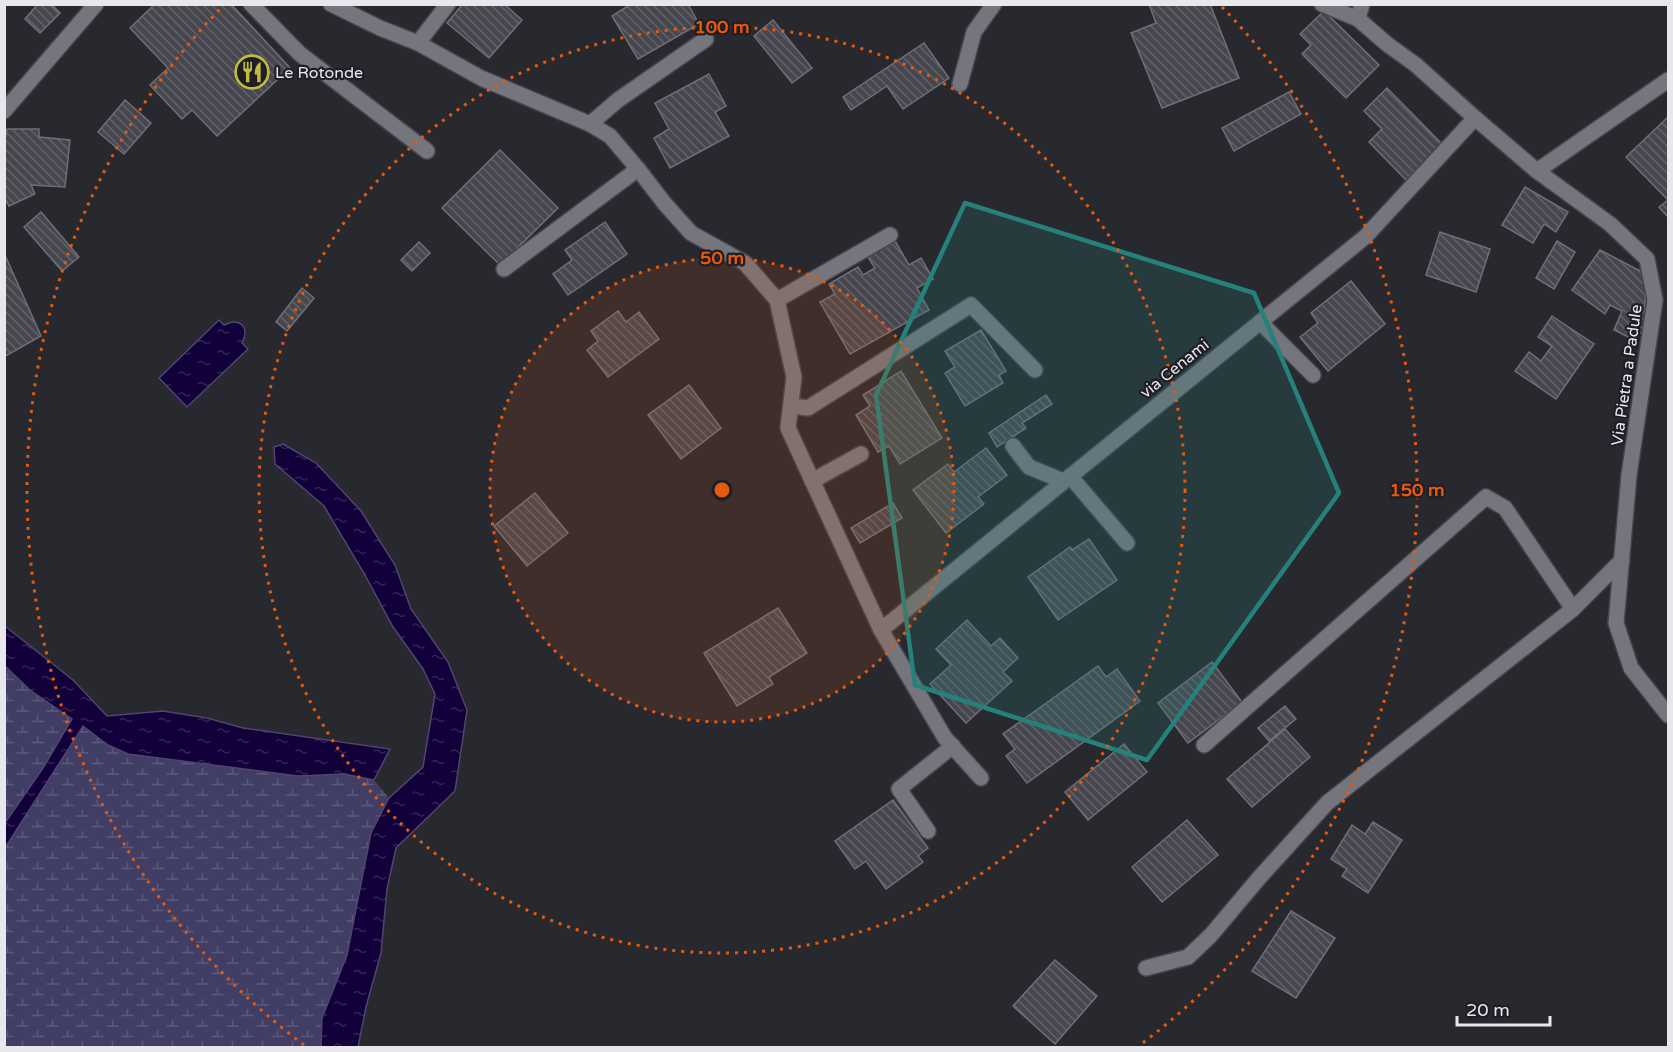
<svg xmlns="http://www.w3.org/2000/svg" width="1673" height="1052" font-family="'Varela Round',sans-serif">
<defs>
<pattern id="wetland-marsh" width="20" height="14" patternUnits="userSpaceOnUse" patternTransform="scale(1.5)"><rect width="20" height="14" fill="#413e65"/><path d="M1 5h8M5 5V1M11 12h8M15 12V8" fill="none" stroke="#5c5a7b"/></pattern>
<pattern id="water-ripples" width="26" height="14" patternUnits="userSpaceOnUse" patternTransform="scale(1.5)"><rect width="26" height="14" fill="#110039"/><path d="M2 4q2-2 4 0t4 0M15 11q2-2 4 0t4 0" fill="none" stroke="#342556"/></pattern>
<pattern id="building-back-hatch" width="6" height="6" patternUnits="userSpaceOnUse" patternTransform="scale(1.5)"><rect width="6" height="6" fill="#46464e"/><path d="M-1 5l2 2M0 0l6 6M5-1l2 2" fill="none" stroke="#616168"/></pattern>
</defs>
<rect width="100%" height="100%" fill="#28282f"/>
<g fill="url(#wetland-marsh)">
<path d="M5,666L30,690L72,719L43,768L5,823Z"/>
<path d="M83,726L108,745L128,754L298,776L344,774L374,780L389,798L371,833L347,955L322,1018L321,1047H5L4,848Z"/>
</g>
<g fill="url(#water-ripples)" stroke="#51456f" stroke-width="1.5">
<path d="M219,320L224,325C240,317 250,327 242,343L248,349L187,407L159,378Z"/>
<path d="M283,444L316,463L361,511L395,565L411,609L448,662L467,710L455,791L396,848L387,889L381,953L366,1007L358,1047H321L322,1018L347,955L371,833L389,798L423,767L435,694L423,669L393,627L365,575L324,506L275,464L274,447Z"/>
<path d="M5,626L73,680L107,716L163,711L207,718L243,728L390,749L374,780L344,774L298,776L128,754L108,745L83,726L5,848V823L43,768L72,719L30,690L5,666Z"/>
</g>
<g fill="url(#building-back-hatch)" stroke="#706f78" stroke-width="1.5">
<path d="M38,4H51L60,13L40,33L25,19Z"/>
<path d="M155,4H231L290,68L217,136L192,110L182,119L150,85L168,68L130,28Z"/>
<path d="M463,4H504L522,20L489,58L447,23Z"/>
<path d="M631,4H688L699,24L638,59L612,16Z"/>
<path d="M1149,4H1210L1239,78L1162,108L1131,33L1156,23Z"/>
<path d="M1324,11L1379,65L1346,98L1302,54L1311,45L1300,34Z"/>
<path d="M773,20L812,68L792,83L754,36Z"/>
<path d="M924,43L949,78L903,109L887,86L851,110L843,97Z"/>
<path d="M709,74L726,106L715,112L729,136L670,168L654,138L669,129L655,103Z"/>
<path d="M1387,88L1443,145L1406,180L1369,142L1382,129L1364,111Z"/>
<path d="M1289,92L1301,114L1234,151L1222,128Z"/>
<path d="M125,100L151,123L124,154L98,132Z"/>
<path d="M1668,117V217L1659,207L1668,200L1626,157Z"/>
<path d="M7,129H39V137L70,140L65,187L31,185L35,194L9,206L4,197V145Z"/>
<path d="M500,150L558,208L500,265L442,208Z"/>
<path d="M1525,187L1568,212L1556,232L1544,224L1533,243L1502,225Z"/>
<path d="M41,212L79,257L62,271L24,227Z"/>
<path d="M605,222L627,254L568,295L553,274L572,260L565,250Z"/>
<path d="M1440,232L1490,249L1476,292L1426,275Z"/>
<path d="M895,241L909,265L921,258L933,279L917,288L929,310L850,354L820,302L835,294L829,284L858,267L863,275L875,268L868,257Z"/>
<path d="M1557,241L1575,252L1554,289L1536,278Z"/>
<path d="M419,242L430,253L412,271L401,260Z"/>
<path d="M1600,250L1646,274L1644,334L1630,330L1628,337L1614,330L1622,311L1610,305L1605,314L1572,290Z"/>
<path d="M4,253L41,336L4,357Z"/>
<path d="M1351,281L1385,324L1328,371L1300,337L1318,323L1311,313Z"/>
<path d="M302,288L314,298L287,331L276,322Z"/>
<path d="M618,311L626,322L639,312L659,339L608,377L587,350L598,341L591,331Z"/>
<path d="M1552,316L1594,344L1556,399L1515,371L1529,352L1541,361L1552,346L1538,337Z"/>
<path d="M981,330L1006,371L999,375L1003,383L965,406L945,373L955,367L945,351Z"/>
<path d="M901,371L942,438L900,464L889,446L878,452L856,415L870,406L863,395Z"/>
<path d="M689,385L721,428L681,459L648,415Z"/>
<path d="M1046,395L1052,404L1022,423L1026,428L997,447L989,433Z"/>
<path d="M986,448L1007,475L978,497L984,504L946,533L913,490L948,464L954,472Z"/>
<path d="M535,493L568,533L527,566L494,526Z"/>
<path d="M893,503L902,518L860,543L851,528Z"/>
<path d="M1089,539L1117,580L1058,620L1028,577L1070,547L1072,550Z"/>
<path d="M778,608L807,653L769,677L773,684L737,706L704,653Z"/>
<path d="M967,620L991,646L1000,638L1018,658L1003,672L1012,681L966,723L930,684L951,665L936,649Z"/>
<path d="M1212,662L1242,702L1188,743L1158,703Z"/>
<path d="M1098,666L1106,677L1117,669L1140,701L1027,783L1006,756L1015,749L1003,734Z"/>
<path d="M1285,706L1296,719L1269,741L1258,728Z"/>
<path d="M1285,729L1310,757L1252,807L1227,779Z"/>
<path d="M1124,744L1147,772L1088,820L1065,792Z"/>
<path d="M893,800L928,848L918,856L923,862L886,889L866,861L855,869L835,841Z"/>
<path d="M1187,820L1218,855L1162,902L1132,867Z"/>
<path d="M1373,822L1402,840L1368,893L1342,876L1347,869L1331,859L1352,825L1365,834Z"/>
<path d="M1291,911L1335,938L1296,998L1252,971Z"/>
<path d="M1055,960L1097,996L1055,1044L1013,1006Z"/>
</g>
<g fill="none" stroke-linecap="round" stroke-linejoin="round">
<g stroke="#44444a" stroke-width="18">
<g id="lane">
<path d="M251,4L300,54L427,151"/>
<path d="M418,43L448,4"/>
<path d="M960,84L974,32L994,4"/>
<path d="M590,124L618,100L706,39"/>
<path d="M504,269L638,169"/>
<path d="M777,300L890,235"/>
<path d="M1260,322L1313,375"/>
<path d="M792,406L808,408L971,305L1035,370"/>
<path d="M1013,446L1029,467L1063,481"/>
<path d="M1070,476L1127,543"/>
<path d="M812,481L861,454"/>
<path d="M1204,745L1486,497L1505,508L1573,609"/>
<path d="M928,831L899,789L953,746"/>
<path d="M1146,968L1188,957L1211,935L1259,878L1327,803L1573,609L1622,560"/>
</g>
</g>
<g stroke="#44444a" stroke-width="18">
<g id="street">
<path d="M331,4L380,28L418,43L481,78L590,124L610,136L638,169L665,204L691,233L745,263L777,300L794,377L788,428L881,630L945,738L981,778"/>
<path d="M1358,19L1362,4"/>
<path d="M4,111L96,4"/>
<path d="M1537,171L1668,80"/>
<path d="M881,630L1365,237L1475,118"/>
</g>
</g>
<g stroke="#44444a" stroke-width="18">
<path id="secondary" d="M1322,4L1358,19L1387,44L1416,65L1475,118L1537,171L1610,224L1647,259L1655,300L1629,475L1616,623L1631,668L1668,715"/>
</g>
<use href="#lane" stroke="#75757e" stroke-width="15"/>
<use href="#street" stroke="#75757e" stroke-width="15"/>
<use href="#secondary" stroke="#75757e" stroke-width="15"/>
</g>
<path fill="#25817b" fill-opacity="0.2" stroke="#25817b" stroke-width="4.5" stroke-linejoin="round" d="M965,203L1254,293L1339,493L1147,760L915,685L876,395Z"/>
<circle cx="722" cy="490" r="232" fill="#e8590c" fill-opacity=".12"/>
<g fill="none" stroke="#e8590c" stroke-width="3" stroke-dasharray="3 6">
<circle cx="722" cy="490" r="232"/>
<circle cx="722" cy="490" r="463"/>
<path d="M304 1045A695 695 0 0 1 222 7M1222 7A695 695 0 0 1 1140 1045"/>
</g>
<defs>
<g id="restaurant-ring" transform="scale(1.725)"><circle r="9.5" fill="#1f1e26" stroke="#c3bd3e" stroke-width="1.5"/><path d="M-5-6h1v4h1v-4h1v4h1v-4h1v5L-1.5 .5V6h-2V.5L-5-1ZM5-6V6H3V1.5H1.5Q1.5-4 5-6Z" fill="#c3bd3e"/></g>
</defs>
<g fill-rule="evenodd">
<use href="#restaurant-ring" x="252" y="72"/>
</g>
<g text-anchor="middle" stroke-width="4.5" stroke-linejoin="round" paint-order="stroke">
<g font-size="16" fill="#e7e7ec" stroke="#1f1e26" text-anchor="start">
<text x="275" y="78">Le Rotonde</text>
</g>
<g font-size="16" fill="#e7e7ec" stroke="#1f1e26">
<text transform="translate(1174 368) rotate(-39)" y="6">via Cenami</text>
<text transform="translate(1626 375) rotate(-82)" y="6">Via Pietra a Padule</text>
</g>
</g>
<circle cx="722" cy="490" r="9" fill="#e8590c" stroke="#1f1e26" stroke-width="3"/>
<g font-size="18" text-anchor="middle" font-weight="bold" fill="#e8590c" stroke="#1f1e26" stroke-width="4.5" stroke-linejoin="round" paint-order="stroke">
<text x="722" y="33">100 m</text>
<text x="722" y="264">50 m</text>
<text x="1417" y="496">150 m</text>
</g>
<rect width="1673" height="1052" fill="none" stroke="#e7e7ec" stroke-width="12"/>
<path d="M1457 1016v9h93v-9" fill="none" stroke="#e7e7ec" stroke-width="3"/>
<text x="1466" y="1016" font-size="18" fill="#e7e7ec" stroke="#1f1e26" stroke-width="4.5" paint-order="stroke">20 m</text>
</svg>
